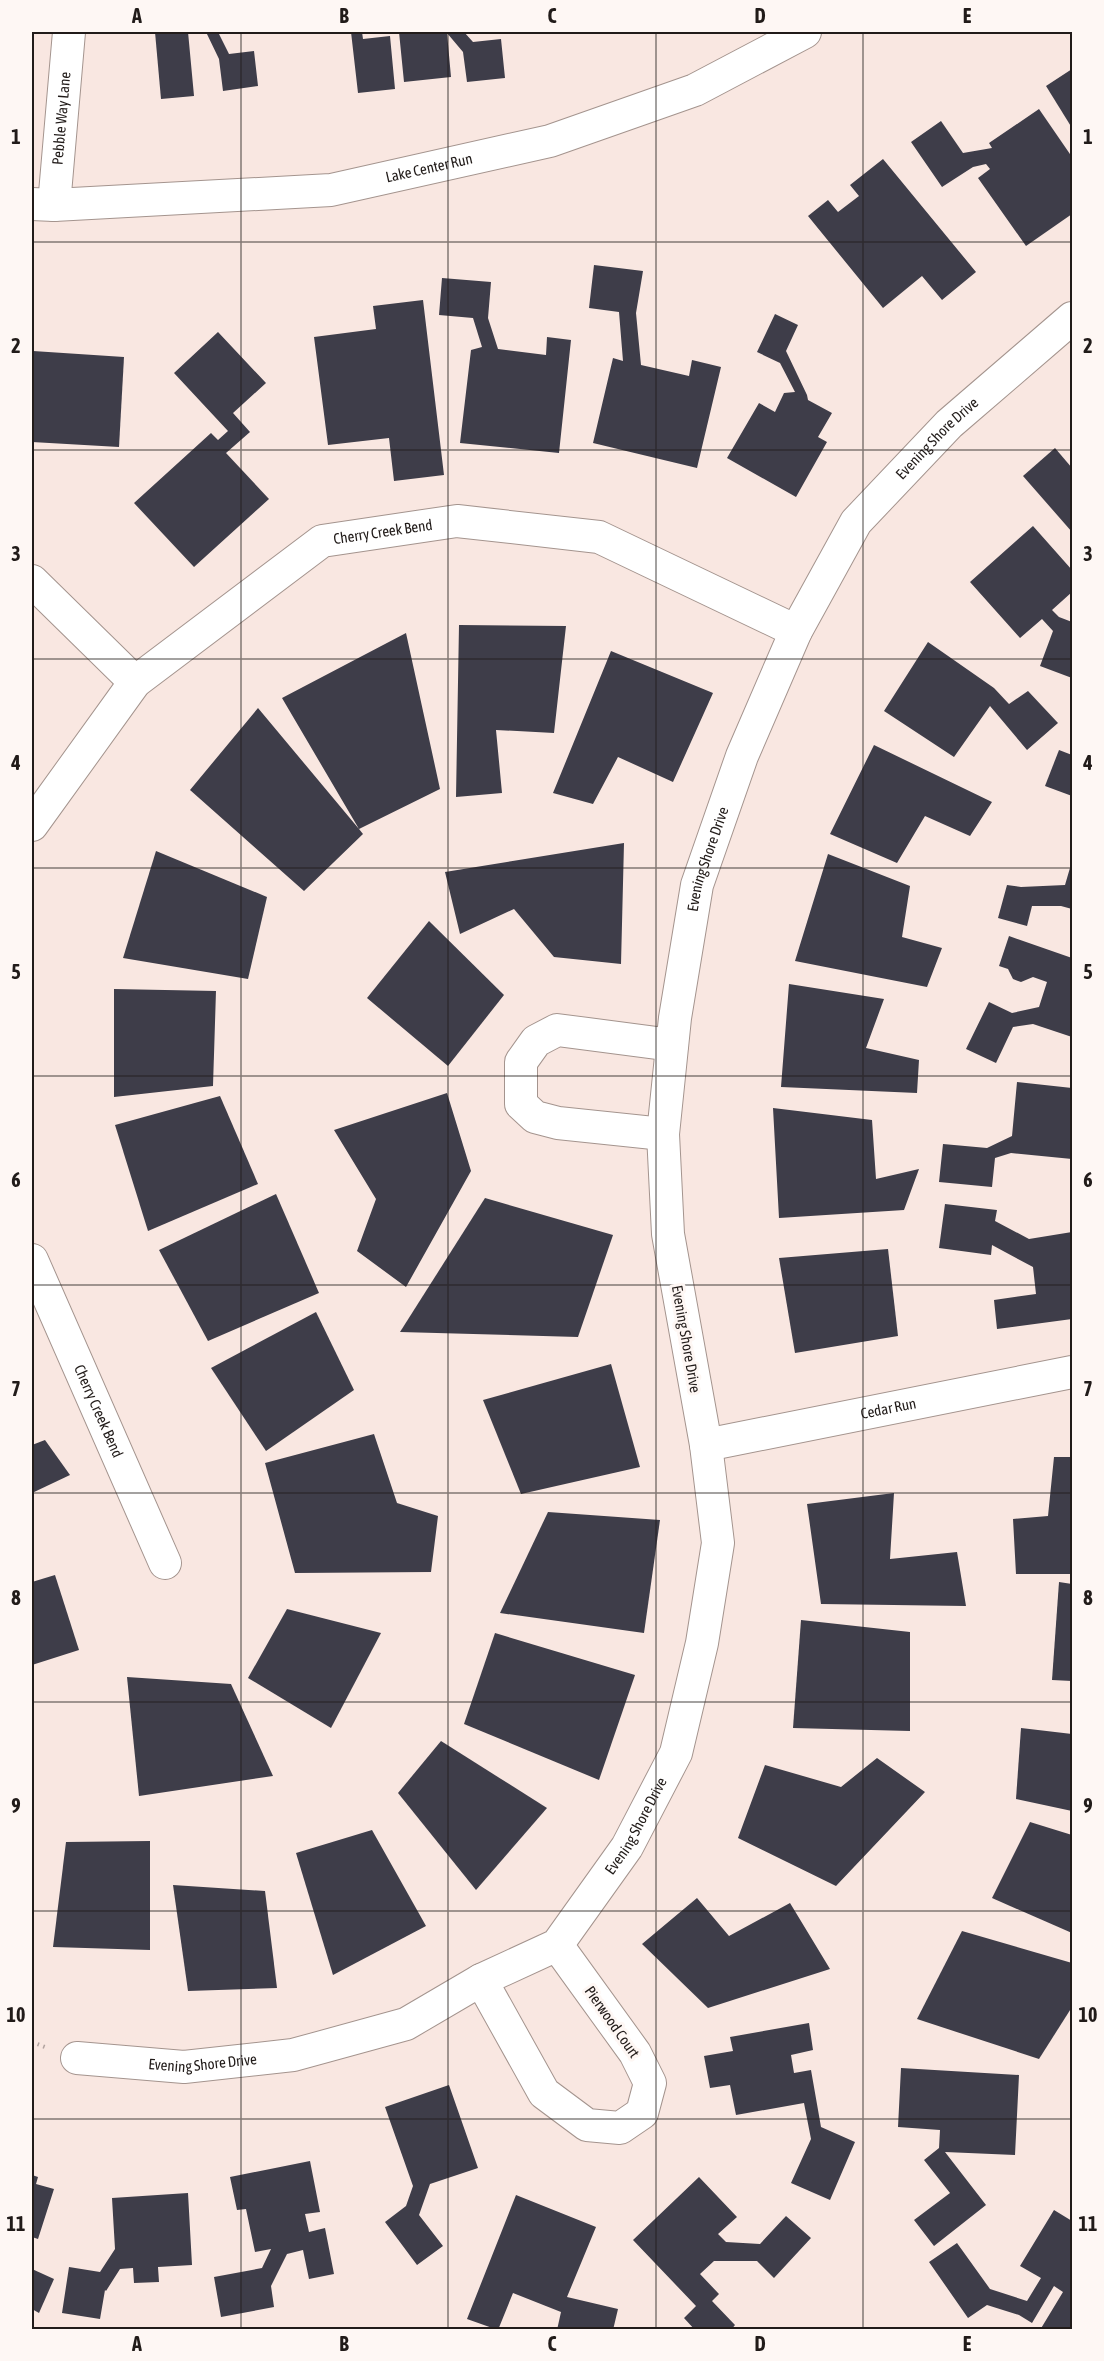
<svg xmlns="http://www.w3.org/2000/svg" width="1104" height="2361" font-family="'Asap Condensed',sans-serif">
<rect width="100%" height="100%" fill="#f9e7e1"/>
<g fill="#3e3d49">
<path d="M155,32H188L194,96L161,99Z"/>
<path d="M206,32H218L229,54L254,51L258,86L223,91L219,59Z"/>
<path d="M351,32H362L363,39L390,36L395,89L358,93Z"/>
<path d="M399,32H464L473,42L501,39L505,78L467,82L463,52L447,33L451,77L404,82Z"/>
<path d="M1072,69V128L1046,86Z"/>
<path d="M1039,109L1072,157V214L1026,246L978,178L990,169L986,164L973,167L942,187L911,142L941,121L963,153L992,148L989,143Z"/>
<path d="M883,159L976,272L942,300L922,276L883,308L808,216L828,200L838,212L859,196L850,185Z"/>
<path d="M594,265L643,271L636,313L641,365L689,376L692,360L721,367L697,468L593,443L613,358L623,361L619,312L589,308Z"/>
<path d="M442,278L491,282L488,318L498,349L546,355L547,337L571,340L559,453L460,443L471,350L482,347L473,318L439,315Z"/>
<path d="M423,300L444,475L394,481L389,438L328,445L314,337L376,329L373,306Z"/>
<path d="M775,314L798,325L786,351L807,395L808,400L832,413L818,437L827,442L796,497L727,458L759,403L775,412L784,393L795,392L780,363L757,352Z"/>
<path d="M218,332L266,383L233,413L250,432L226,453L269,499L194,567L134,503L211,433L218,440L228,431L174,373Z"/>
<path d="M33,351L124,357L119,447L32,442Z"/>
<path d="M1055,448L1072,468V532L1023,476Z"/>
<path d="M1033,526L1072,570V592L1052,610L1059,617L1072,622V678L1040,666L1053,631L1042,619L1020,638L970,582Z"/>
<path d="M459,625L566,626L554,733L496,730L502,793L456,797Z"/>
<path d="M406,633L440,789L359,829L363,834L304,891L190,790L258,708L359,829L282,698Z"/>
<path d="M928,642L994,688L1009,704L1028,691L1058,723L1027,750L990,706L954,757L884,711Z"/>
<path d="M611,651L713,693L673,782L618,757L593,804L553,793Z"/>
<path d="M874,745L992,802L970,836L925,816L897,863L830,834Z"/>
<path d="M1059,750L1072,755V796L1045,786Z"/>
<path d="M624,843L621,964L554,957L514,909L460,934L445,872Z"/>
<path d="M156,851L267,897L248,979L123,958Z"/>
<path d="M828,854L910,886L902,937L942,948L927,987L795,961Z"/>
<path d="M1072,861V909L1061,906H1032L1027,926L998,918L1007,885L1021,887L1065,885Z"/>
<path d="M429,921L504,995L448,1066L367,998Z"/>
<path d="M1009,936L1072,958V1037L1033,1024L1013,1027L996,1063L966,1049L989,1002L1012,1013L1039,1007L1047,982L1033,977L1021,982L1013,979L1008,969L999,966Z"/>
<path d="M789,984L884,999L866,1048L919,1060L917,1093L781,1087Z"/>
<path d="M114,989L216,991L213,1086L114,1097Z"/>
<path d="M1017,1082L1072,1088V1159L1011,1153L995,1158L992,1187L939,1182L943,1144L987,1148L1012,1136Z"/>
<path d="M447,1093L471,1171L406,1287L357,1251L376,1199L334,1130Z"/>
<path d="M220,1096L258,1184L148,1231L115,1125Z"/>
<path d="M773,1108L872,1120L876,1179L919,1169L904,1210L779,1218Z"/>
<path d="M276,1194L319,1293L208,1341L159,1250Z"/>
<path d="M485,1198L613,1235L578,1337L400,1332Z"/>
<path d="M945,1204L997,1210L995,1221L1029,1239L1072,1232V1319L997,1329L994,1300L1036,1294L1033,1267L992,1245L991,1255L939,1248Z"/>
<path d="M888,1249L898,1336L795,1353L779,1258Z"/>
<path d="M316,1312L354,1390L266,1451L211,1368Z"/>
<path d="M611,1364L640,1467L521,1494L483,1400Z"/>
<path d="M374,1434L397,1503L438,1516L431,1572L295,1573L265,1463Z"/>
<path d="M45,1440L70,1475L32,1493V1445Z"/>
<path d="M1054,1457H1072V1574H1016L1013,1519L1048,1516Z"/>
<path d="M894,1493L890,1559L957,1552L966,1606L821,1604L807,1504Z"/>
<path d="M548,1512L660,1520L644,1633L500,1613Z"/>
<path d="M55,1575L79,1650L32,1665V1582Z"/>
<path d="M1059,1582L1072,1584V1681L1052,1680Z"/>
<path d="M287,1609L381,1633L331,1728L248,1678Z"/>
<path d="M801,1620L910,1632V1731L793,1728Z"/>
<path d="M495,1633L635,1675L599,1780L464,1724Z"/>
<path d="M127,1677L231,1684L273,1776L139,1796Z"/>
<path d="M1021,1728L1072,1734V1811L1016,1799Z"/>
<path d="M441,1741L547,1808L476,1890L398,1793Z"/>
<path d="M877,1758L925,1792L836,1886L738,1838L765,1765L841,1787Z"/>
<path d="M1030,1822L1072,1835V1933L992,1898Z"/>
<path d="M372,1830L426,1926L333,1975L296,1853Z"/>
<path d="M150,1841V1950L53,1947L66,1842Z"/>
<path d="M173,1885L265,1891L277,1988L188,1991Z"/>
<path d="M697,1898L729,1936L790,1903L830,1969L708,2008L642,1944Z"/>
<path d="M962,1931L1072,1963V2007L1039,2059L917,2019Z"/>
<path d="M809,2023L813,2050L791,2055L794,2073L811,2070L821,2127L855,2142L830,2200L791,2183L811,2139L804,2103L736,2115L730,2085L710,2088L704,2056L733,2051L730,2037Z"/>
<path d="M901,2068L1019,2075L1015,2155L945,2152L986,2205L934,2246L914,2220L950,2193L924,2160L939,2148L940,2130L898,2127Z"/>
<path d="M449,2085L478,2168L430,2184L419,2215L443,2246L417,2265L385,2222L406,2206L413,2186L385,2107Z"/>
<path d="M310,2161L320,2212L305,2214L309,2232L325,2228L334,2274L309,2279L303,2250L287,2254L271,2286L274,2307L221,2317L214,2277L262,2268L271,2249L255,2252L246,2209L237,2210L230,2177Z"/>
<path d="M32,2175L38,2177L36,2184L54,2189L38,2239L32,2237Z"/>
<path d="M699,2177L737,2217L718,2234L726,2242L760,2244L786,2216L811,2238L774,2278L757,2261H714L700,2274L719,2294L712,2301L735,2325L731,2330H695L684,2318L696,2306L633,2240Z"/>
<path d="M188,2193L192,2265L158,2267L159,2282L134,2283L133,2268L120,2269L106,2291L105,2290L100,2319L62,2313L69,2267L100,2272L115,2249L112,2198Z"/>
<path d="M516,2195L596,2227L567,2297L618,2309L613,2330H557L561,2312L513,2293L498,2330L467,2319Z"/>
<path d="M1054,2210L1072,2221V2330H1040L1063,2292L1054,2286L1032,2323L1019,2315L987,2305L968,2318L929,2262L957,2243L990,2289L1027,2301L1041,2278L1020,2266Z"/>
<path d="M32,2269L54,2279L39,2313L32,2309Z"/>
</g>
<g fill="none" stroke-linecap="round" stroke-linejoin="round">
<g stroke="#a4948e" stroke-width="34">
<g id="street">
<path id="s1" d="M32,204L54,205L331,190L550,141L695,90L805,32"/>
<path id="s2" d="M54,205L69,32"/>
<path d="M32,581L135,682"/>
<path id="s3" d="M32,825L135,682L322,541L457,521L599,537L796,631"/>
<path d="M663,1134L558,1123L535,1117L521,1104V1062L536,1041L557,1030L672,1045"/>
<path id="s4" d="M32,1260L165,1563"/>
<path id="s5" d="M706,1445L1072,1372"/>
<path d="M481,1980L544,2093L587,2125L620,2128L642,2113L650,2083L635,2053L557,1945"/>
<path id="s6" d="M77,2058L184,2067L293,2055L406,2024L481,1980L557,1945L627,1847L676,1753L702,1643L718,1543L706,1445L668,1234L663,1134L675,1018L697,885L742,756L796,631L856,522L949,424L1072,318"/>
</g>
</g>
<path stroke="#b0a29e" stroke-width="4" stroke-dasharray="1.5 4.5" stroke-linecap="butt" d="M32,2042L45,2047"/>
<use href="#street" stroke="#fff" stroke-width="32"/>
</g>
<path fill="none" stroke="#211b19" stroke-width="1.5" stroke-opacity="0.55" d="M241,32V2330M448,32V2330M656,32V2330M863,32V2330M32,242H1072M32,450H1072M32,659H1072M32,868H1072M32,1076H1072M32,1285H1072M32,1493H1072M32,1702H1072M32,1911H1072M32,2119H1072"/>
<g text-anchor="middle" stroke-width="6" stroke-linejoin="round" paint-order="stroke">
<g font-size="15" fill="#211b19" stroke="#fef7f4">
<text dy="5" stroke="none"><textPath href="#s2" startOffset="87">Pebble Way Lane</textPath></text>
<text dy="5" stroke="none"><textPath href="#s1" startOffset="400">Lake Center Run</textPath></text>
<text dy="5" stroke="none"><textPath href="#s6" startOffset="2124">Evening Shore Drive</textPath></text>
<text dy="5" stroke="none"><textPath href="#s3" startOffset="472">Cherry Creek Bend</textPath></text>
<text dy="5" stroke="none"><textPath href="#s6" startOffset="1638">Evening Shore Drive</textPath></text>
<text transform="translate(686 1339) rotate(80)" y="5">Evening Shore Drive</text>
<text dy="5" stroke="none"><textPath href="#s5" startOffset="186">Cedar Run</textPath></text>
<text dy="5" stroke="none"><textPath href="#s4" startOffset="165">Cherry Creek Bend</textPath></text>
<text dy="5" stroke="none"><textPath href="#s6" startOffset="648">Evening Shore Drive</textPath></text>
<text transform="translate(612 2022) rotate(55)" y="5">Pierwood Court</text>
<text dy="5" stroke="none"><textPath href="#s6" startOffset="126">Evening Shore Drive</textPath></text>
</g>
</g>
<rect width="1104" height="2361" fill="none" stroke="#fef7f4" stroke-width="66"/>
<rect x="33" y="33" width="1038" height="2295" fill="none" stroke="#211b19" stroke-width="2"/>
<g font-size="20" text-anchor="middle" font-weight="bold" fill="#211b19">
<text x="137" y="23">A</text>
<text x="344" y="23">B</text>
<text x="552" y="23">C</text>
<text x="760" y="23">D</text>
<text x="967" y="23">E</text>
<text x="16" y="144">1</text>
<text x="1088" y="144">1</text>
<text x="16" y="353">2</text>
<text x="1088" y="353">2</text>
<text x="16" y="561">3</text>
<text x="1088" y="561">3</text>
<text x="16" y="770">4</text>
<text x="1088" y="770">4</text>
<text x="16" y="979">5</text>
<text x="1088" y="979">5</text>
<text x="16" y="1187">6</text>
<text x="1088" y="1187">6</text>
<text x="16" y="1396">7</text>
<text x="1088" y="1396">7</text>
<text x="16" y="1605">8</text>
<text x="1088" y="1605">8</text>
<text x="16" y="1813">9</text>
<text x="1088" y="1813">9</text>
<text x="16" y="2022">10</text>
<text x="1088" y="2022">10</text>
<text x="16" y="2231">11</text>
<text x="1088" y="2231">11</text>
<text x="137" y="2351">A</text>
<text x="344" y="2351">B</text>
<text x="552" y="2351">C</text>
<text x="760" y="2351">D</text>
<text x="967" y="2351">E</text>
</g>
</svg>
